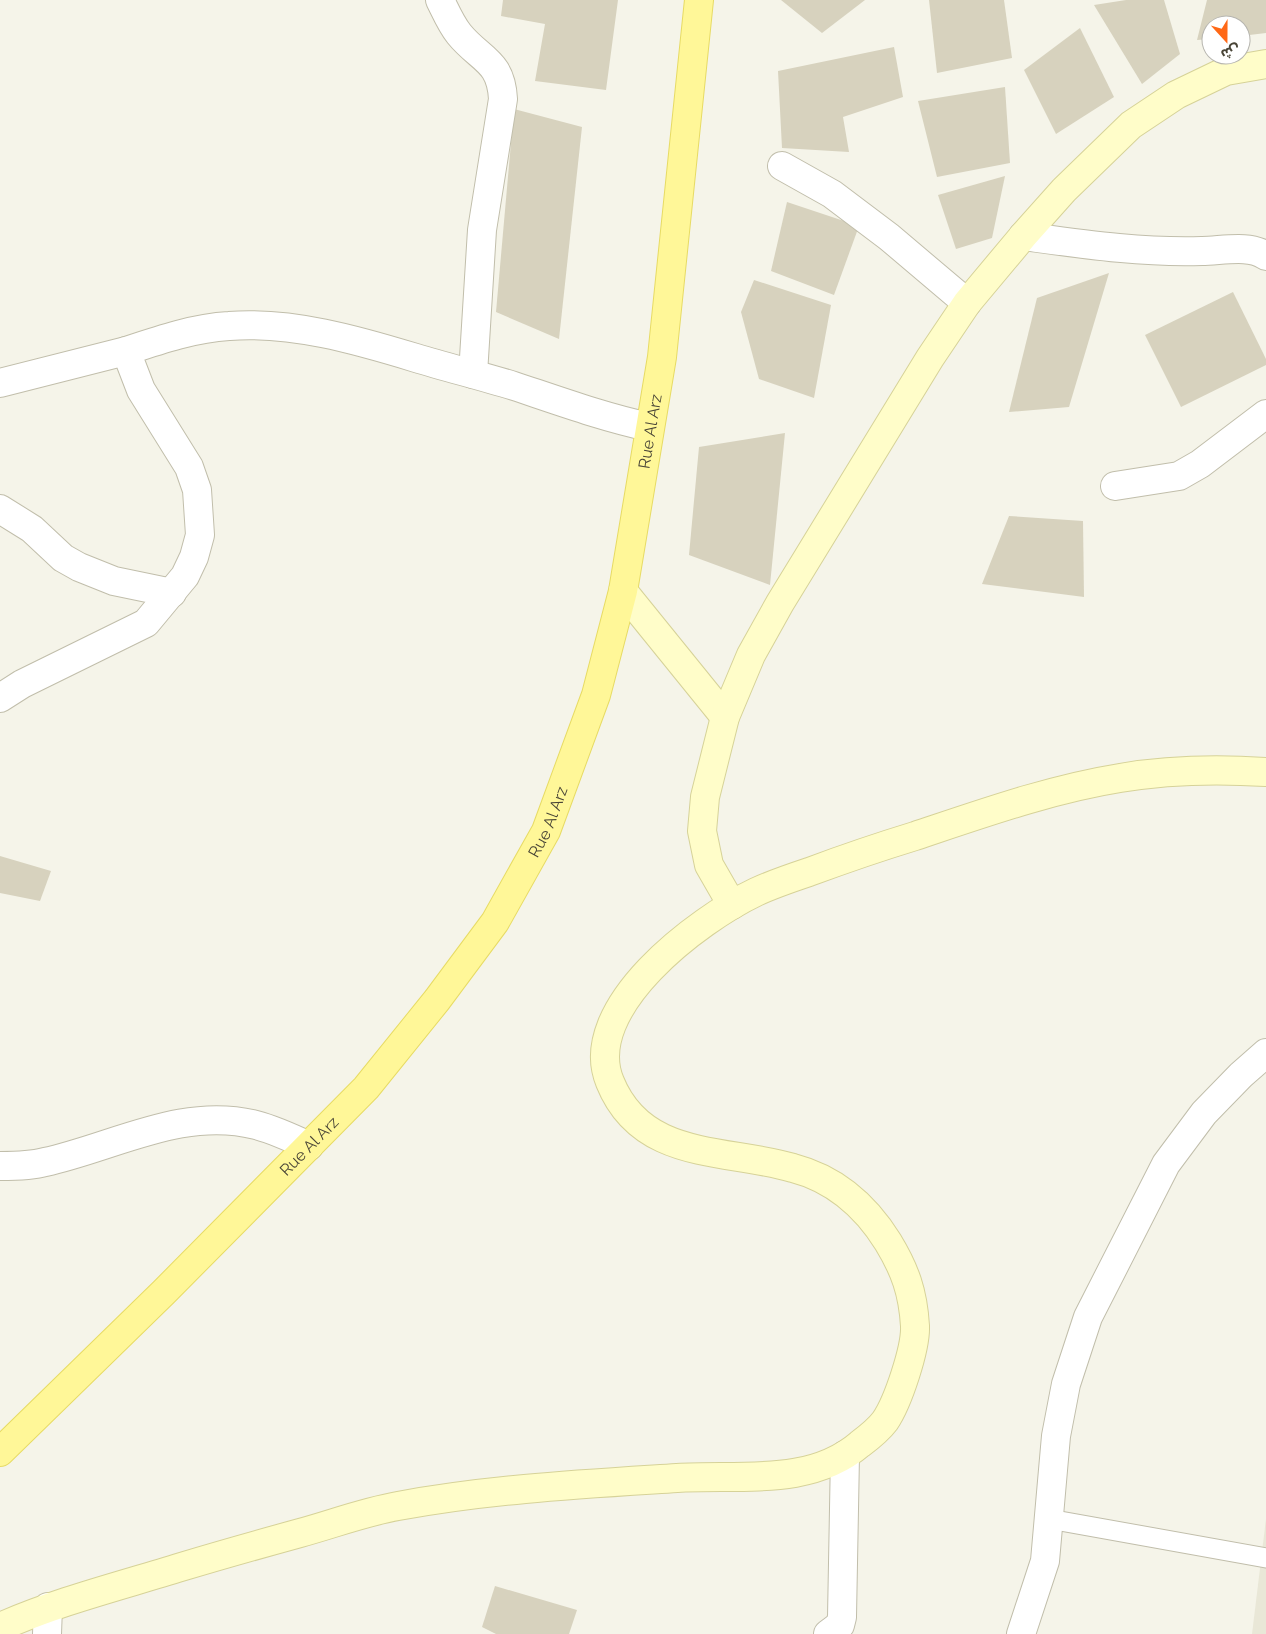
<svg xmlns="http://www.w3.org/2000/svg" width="1266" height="1634" font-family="Raleway,'Noto Sans Arabic',sans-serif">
<rect width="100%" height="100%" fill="#f5f4e9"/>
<path fill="#e9e7d7" d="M1266,1519V1634H1252Z"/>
<g fill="#d7d2be">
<path d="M503,0H618L606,90L535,81L545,24L501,16Z"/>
<path d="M781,0H865L822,33Z"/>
<path d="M929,0H1004L1012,58L937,73Z"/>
<path d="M1126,0H1164L1180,54L1142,84L1094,5Z"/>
<path d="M1207,0H1266V33L1241,36V25H1211V39L1197,40Z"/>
<path d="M1080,28L1114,97L1056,134L1024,70Z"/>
<path d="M894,47L903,97L843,117L849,152L782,148L778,71Z"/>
<path d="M1005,87L1010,163L937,177L918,101Z"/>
<path d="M514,109L582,127L559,339L496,312Z"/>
<path d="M1005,176L992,238L956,249L938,195Z"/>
<path d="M787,202L859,226L834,295L771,271Z"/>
<path d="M1109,273L1069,407L1009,412L1037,298Z"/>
<path d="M754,280L831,305L814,398L759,379L741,312Z"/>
<path d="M1233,292L1266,359V365L1181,407L1145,335Z"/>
<path d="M785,433L770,585L689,555L699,447Z"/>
<path d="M1009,516L1083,521L1084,597L982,584Z"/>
<path d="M0,856L51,871L40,901L0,893Z"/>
<path d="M495,1586L577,1610L569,1634H496L482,1627Z"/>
</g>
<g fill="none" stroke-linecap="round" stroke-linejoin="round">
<g stroke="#c1beab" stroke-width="21">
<path id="service" d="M1049,1519L1266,1558"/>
</g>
<g stroke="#c1beab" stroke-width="30">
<g id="minor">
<path d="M440,0C446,12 451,24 459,34C480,60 501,60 503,99L482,230L473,374"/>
<path d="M782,166L832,194L889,237L967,303"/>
<path d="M1023,236C1082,244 1142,253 1202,251C1221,251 1250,244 1266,256"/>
<path d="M0,383L126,351"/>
<path d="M1115,486L1179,476L1200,464L1266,414"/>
<path d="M0,509L32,529L63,558L79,567L114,581L172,593"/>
<path d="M0,698L22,684L146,623L185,576L194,557L200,535L197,490L189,467L141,390L126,351C159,340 194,328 229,326C291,321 357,340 416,358C449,368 482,376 514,386C559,401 603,417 649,427"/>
<path d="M0,1166C14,1166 31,1166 45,1162C114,1147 183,1106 256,1125C275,1130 292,1138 309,1146"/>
<path d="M828,1634L840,1625L842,1617L845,1455"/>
</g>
</g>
<g stroke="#c1beab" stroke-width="30">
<g id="tertiary">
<path d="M47,1634L48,1607"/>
<path d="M1021,1634L1045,1561L1056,1436L1066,1384L1088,1317L1166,1164L1204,1113L1241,1075L1266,1053"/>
</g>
</g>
<g stroke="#d6d298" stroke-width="30">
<g id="secondary">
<path d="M623,591L725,717"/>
<path d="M732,905L709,865L702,831L705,797L725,717L751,655L780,603L930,358L967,303L1023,236L1064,190L1131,125L1176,95L1226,71L1266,64"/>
<path d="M0,1627C59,1601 120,1586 181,1567C221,1555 260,1544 300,1533C333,1524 364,1512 398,1506C489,1489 584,1484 677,1478C739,1474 810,1487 860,1444C868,1438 879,1429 885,1421C898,1402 916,1348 915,1326C913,1292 905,1270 888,1242C865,1205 835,1179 793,1168C725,1148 642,1161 610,1082C579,1008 699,919 756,892C773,884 791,878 809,872C844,859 879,847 915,836C981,814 1051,789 1120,778C1167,770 1219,769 1266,772"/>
</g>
</g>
<g stroke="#e7db64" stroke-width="30">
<g id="primary">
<path id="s1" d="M0,1452L164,1292L366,1088L437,1000L495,922L546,831L596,695L623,591L662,357L699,0"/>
</g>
</g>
<use href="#service" stroke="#fff" stroke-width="19"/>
<use href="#minor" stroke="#fff" stroke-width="28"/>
<use href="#tertiary" stroke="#fff" stroke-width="28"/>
<use href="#secondary" stroke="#fffdc9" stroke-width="28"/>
<use href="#primary" stroke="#fff798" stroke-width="28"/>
</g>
<g text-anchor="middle" stroke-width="4.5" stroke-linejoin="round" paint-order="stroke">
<g font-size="16" fill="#494537" stroke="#fff">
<text dy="6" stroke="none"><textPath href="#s1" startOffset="1245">Rue Al Arz</textPath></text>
<text dy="6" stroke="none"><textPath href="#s1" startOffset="840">Rue Al Arz</textPath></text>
<text dy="6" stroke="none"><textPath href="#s1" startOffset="435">Rue Al Arz</textPath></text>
</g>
</g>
<g transform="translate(1226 40) rotate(159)"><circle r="24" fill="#ffffff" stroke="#b6b5af"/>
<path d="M0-4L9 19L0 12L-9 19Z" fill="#ff6816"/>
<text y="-8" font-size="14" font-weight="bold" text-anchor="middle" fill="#494537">ش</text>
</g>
</svg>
